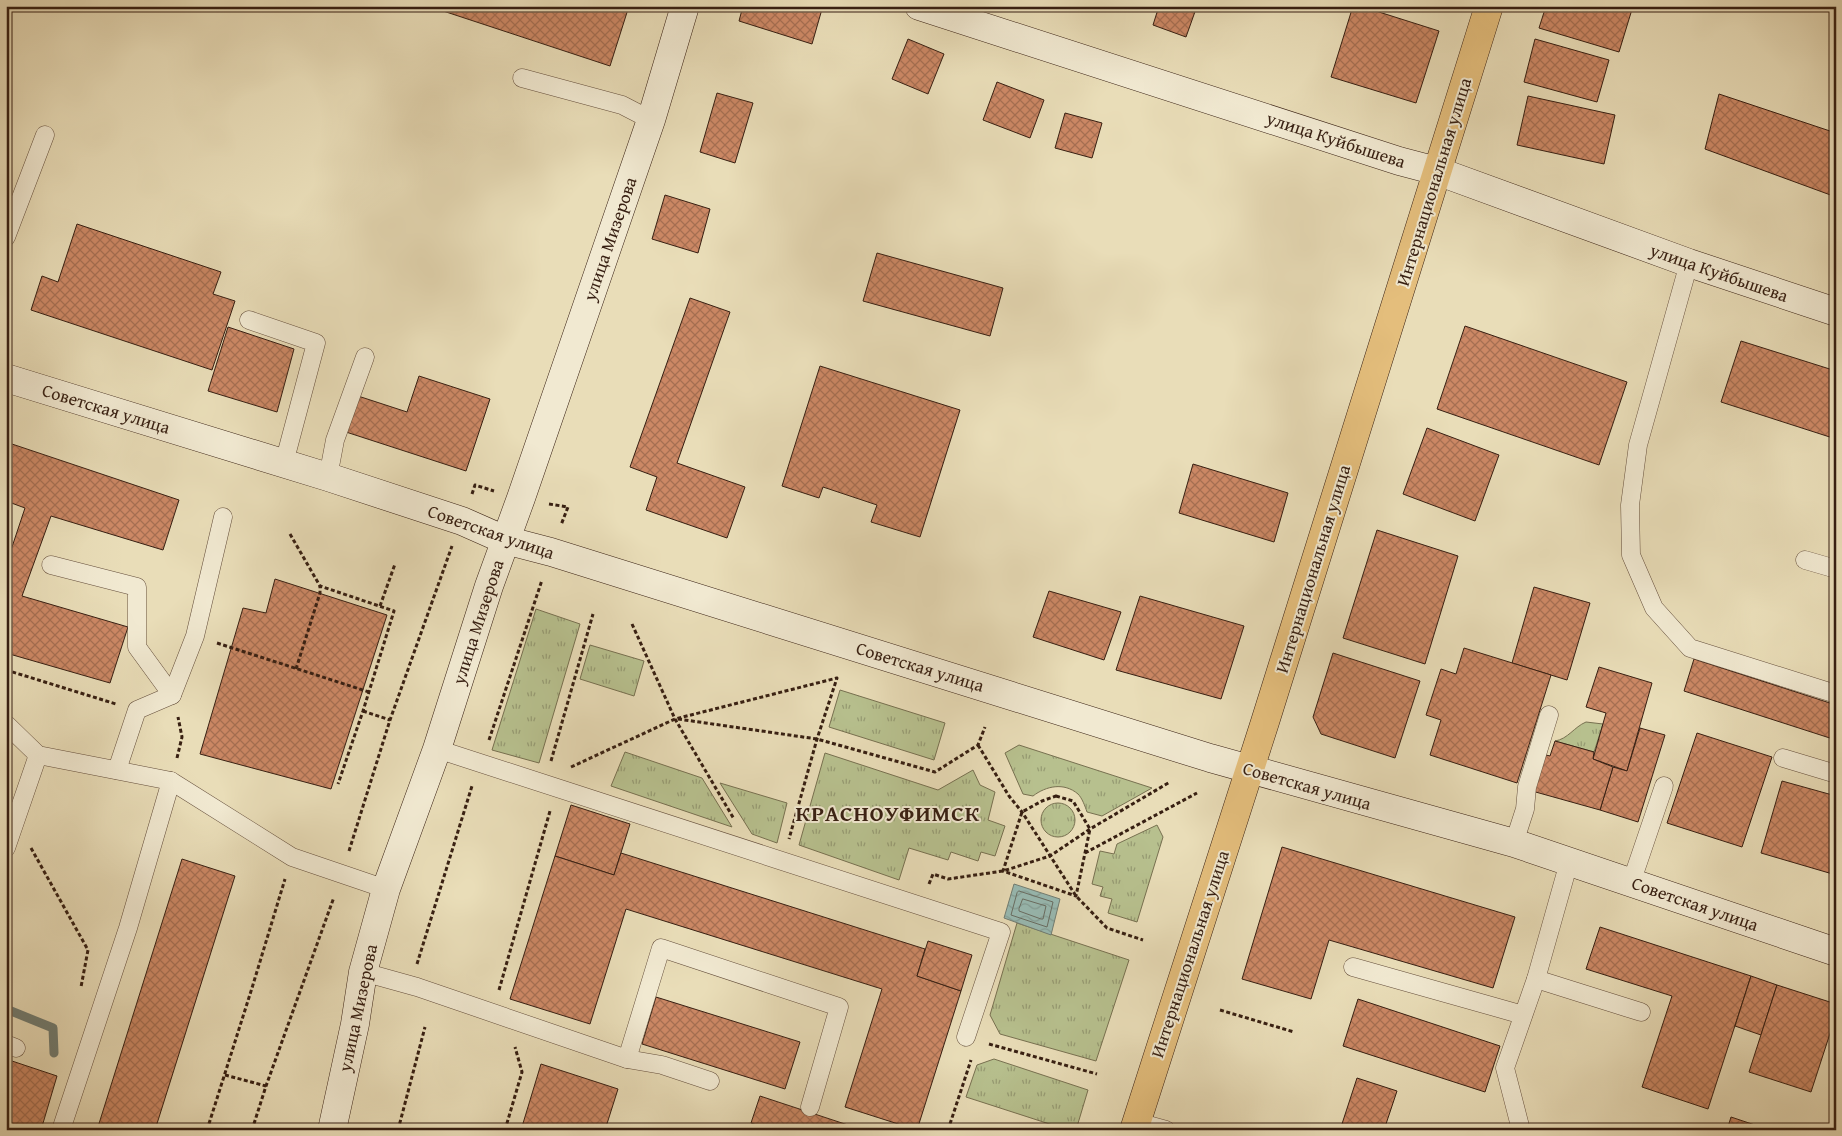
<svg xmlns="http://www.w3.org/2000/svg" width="1842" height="1136" font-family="'Gentium Book Plus',serif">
<defs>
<pattern id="grass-tufts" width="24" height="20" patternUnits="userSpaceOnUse" patternTransform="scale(1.25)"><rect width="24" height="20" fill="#b7c08e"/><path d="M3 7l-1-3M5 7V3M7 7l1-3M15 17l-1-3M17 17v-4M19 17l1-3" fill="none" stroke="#969b73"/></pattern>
<pattern id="water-waves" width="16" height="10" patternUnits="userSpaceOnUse" patternTransform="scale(1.25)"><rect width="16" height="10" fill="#98bbb4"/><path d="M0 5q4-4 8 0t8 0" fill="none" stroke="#84a09a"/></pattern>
<pattern id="building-cross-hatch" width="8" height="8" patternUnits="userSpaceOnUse" patternTransform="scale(1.25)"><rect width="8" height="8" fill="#cc8865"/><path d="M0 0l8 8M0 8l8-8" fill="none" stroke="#a66f52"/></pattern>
</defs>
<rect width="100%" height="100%" fill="#e9ddb8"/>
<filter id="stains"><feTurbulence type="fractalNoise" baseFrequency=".004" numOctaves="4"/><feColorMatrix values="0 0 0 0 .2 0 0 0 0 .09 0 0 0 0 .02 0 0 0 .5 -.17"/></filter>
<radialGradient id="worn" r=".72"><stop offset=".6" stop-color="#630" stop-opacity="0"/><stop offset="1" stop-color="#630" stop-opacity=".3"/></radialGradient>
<g fill="url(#grass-tufts)" stroke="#777050">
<path d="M536,609L580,624L539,763L492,750Z"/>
<path d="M590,645L644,661L634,696L580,679Z"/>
<path d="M840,690L945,723L934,760L829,727Z"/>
<path d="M1586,722L1603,724L1594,752L1555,741C1568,739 1574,727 1586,722Z"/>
<path d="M1019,745L1152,788L1102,816L1087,812C1085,806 1082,798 1078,794C1064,782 1046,786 1033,796L1023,794L1005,753Z"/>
<path d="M625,752L702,778L732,827L611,786Z"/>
<path d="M825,753L938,790L973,770L980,785L995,792L988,820L1005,826L995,856L981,852L978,861L951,852L948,860L909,848L899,880L799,845Z"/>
<path d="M720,783L787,803L777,843L752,834Z"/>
<circle cx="1058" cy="820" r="17"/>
<path d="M1157,825L1163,837L1137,922L1108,913L1112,899L1100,896L1103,887L1092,884L1100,851L1114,854L1117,844Z"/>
<path d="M1017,923L1129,960L1096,1061L1000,1034L990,1015Z"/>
<path d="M994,1059L1088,1090L1076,1130L1065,1129L966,1097L977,1065Z"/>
</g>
<path fill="url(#water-waves)" stroke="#717d73" d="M1014,884L1060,899L1051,935L1004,918Z"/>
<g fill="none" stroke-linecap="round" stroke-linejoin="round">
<g stroke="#686d63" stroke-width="1">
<path d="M1019,891L1053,902L1047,927L1011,915L1017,893Z"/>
<path d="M1023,899L1046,906L1043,919H1041L1019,911V909Z"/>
</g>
<path stroke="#717d73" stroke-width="9" d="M6,1009L53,1028L54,1053"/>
</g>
<g fill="url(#building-cross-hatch)" stroke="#371f12">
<path d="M428,6H629L610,66Z"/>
<path d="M743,6H812L822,9L812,44L739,21Z"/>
<path d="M1159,6H1197L1186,37L1153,25Z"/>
<path d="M1353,6H1360L1439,31L1416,103L1331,77Z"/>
<path d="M1546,6H1633L1619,52L1539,28Z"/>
<path d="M908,39L944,54L928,94L892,79Z"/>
<path d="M1535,39L1609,60L1597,102L1524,82Z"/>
<path d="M997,82L1044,100L1030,138L983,120Z"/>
<path d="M717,93L753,103L735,163L700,152Z"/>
<path d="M1719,94L1836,133V197L1705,149Z"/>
<path d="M1528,96L1615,115L1604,164L1517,145Z"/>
<path d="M1065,113L1102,123L1092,158L1055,148Z"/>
<path d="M665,195L710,209L698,253L652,239Z"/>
<path d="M77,224L221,272L213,294L235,301L212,370L31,310L42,276L58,282Z"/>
<path d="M877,253L1003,288L990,336L863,301Z"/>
<path d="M690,298L730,312L677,463L745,487L727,538L646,510L657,477L630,467Z"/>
<path d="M1465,326L1627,382L1599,465L1437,409Z"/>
<path d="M228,327L294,349L277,412L208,391Z"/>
<path d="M1741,341L1836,371V439L1721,402Z"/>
<path d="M820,366L960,410L920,537L871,522L877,505L823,487L819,498L782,486Z"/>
<path d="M419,376L490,399L466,471L346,432L358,396L407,412Z"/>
<path d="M1427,428L1499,455L1475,521L1403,494Z"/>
<path d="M6,442L179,500L163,550L51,516L22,596L128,627L110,683L6,653V565L25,508L6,501Z"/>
<path d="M1193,464L1288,493L1274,542L1179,513Z"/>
<path d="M1377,530L1458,556L1425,664L1343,638Z"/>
<path d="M275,579L387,615L331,789L200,754L243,608L266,613Z"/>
<path d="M1534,587L1590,603L1567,680L1512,663Z"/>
<path d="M1049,591L1121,612L1104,660L1033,637Z"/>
<path d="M1140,596L1244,626L1221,699L1116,670Z"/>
<path d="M1464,648L1551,675L1517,783L1430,755L1441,720L1426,715L1441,669L1456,674Z"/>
<path d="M1333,653L1420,681L1395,758L1321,734L1313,717Z"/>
<path d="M1694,659L1836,705V740L1684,691Z"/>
<path d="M1599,667L1652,683L1627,771L1593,759L1606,713L1586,707Z"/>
<path d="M1640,728L1665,735L1638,822L1600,810L1613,767L1627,771Z"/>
<path d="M1697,733L1772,757L1742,847L1667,823Z"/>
<path d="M1555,741L1594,752L1593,759L1613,767L1600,810L1532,791L1542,754L1550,756Z"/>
<path d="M1782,781L1836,796V875L1761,853Z"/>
<path d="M571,805L630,824L614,875L555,856Z"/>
<path d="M1282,847L1515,917L1493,988L1329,940L1311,999L1242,979Z"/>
<path d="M621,853L925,949L917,976L961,991L917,1130L845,1107L882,989L626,909L590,1024L510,999L555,856L614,875Z"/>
<path d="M182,859L235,876L155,1130H97Z"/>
<path d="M1600,927L1751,976L1708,1109L1642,1087L1672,996L1586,969Z"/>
<path d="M928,941L972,955L961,991L917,976Z"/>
<path d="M1751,976L1777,985L1761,1035L1735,1026Z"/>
<path d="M1777,985L1836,1004V1015L1811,1092L1749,1072Z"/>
<path d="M656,997L800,1042L785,1089L642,1044Z"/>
<path d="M1358,999L1500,1046L1485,1092L1343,1046Z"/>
<path d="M6,1059L57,1076L41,1130H27L6,1123Z"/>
<path d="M541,1064L618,1089L605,1130H521Z"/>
<path d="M1357,1078L1397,1091L1384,1130H1340Z"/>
<path d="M760,1096L851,1126L850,1130H773L751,1123Z"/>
<path d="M1731,1117L1770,1130H1727Z"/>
</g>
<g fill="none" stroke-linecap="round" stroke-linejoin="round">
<g stroke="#644e3c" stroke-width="19">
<g id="lane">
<path d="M522,78L622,105L651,120"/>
<path d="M6,237L45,135"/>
<path d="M1689,263L1638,445L1630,505L1631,555L1654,608L1690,648L1836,694"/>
<path d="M249,320L316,343L284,463"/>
<path d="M328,477L335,440L365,357"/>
<path d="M1805,560L1836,569"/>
<path d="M51,565L137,587V647L172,695"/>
<path d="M6,724L38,755L171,781L292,857L386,889"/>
<path d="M437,749L1001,932L966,1037"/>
<path d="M1783,758L1836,774"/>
<path d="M117,770L137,710L172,695L195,636L223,517"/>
<path d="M1514,843L1525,809L1527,787L1549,715"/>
<path d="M6,848L38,755"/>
<path d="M1631,883L1664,786"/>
<path d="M1353,967L1523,1015"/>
<path d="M363,972L417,987L627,1059L662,1065L710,1081"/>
<path d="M1536,979L1641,1012"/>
<path d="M6,1044L16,1048"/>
<path d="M627,1059L661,948L839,1007L810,1107"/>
<path d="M1137,1122L1166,1130"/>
<path d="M61,1130L128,928L171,781"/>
<path d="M1521,1130L1505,1068L1536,979L1569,862"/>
</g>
</g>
<g stroke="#371f12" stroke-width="29">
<g id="secondary">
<path d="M919,6L1399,161L1437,171L1689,263L1836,312"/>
<path d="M6,378L328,477L462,521L505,540L551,552L1210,758L1514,843L1836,952"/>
<path d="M332,1130L355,1024L363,972L386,889L437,749L489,586L521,498L651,120L685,6"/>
</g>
</g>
<g stroke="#371f12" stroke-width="29">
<path id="primary" d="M1134,1130L1265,722L1489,6"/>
</g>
<g stroke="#371f12" stroke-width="3" stroke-dasharray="4 2.5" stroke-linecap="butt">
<path d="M472,494L475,485L494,491"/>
<path d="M549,504L568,507L561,525"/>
<path d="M290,534L320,586L394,611L363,711L338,784"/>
<path d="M380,606L395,564"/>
<path d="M632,624L675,719L734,819"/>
<path d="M217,643L369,692"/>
<path d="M296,669L320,593V586"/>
<path d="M6,670L116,704"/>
<path d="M363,711L390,720"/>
<path d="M678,719L817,739L935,772L978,745L985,727"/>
<path d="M489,740L542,580"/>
<path d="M978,745L1009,796L1022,812L1076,896L1107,928L1143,940"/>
<path d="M177,758L182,737L178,717"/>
<path d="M551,761L593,614"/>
<path d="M571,767L675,719L837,678L817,739L789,839"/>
<path d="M1056,796L1073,801L1090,829L1076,896L1003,871L1022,812L1042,801Z"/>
<path d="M31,848L88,950L81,987"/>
<path d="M349,851L390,720L452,546"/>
<path d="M1085,853L1197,793"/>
<path d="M929,884L933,874L948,879L1003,871L1050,856L1090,829L1170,782"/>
<path d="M417,964L472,786"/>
<path d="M499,990L550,811"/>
<path d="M1220,1010L1294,1032"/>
<path d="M989,1044L1097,1074"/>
<path d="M225,1075L266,1086"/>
<path d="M207,1130L252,988L285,879"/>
<path d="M252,1130L266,1086L334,897"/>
<path d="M398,1130L425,1027"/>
<path d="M505,1130L522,1072L515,1047"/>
<path d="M948,1130L971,1060"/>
</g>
<use href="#lane" stroke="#f1e9d1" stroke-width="18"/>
<use href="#secondary" stroke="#f1e9d1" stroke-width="28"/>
<use href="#primary" stroke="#e4be7c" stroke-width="28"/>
</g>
<g text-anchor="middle" stroke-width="4" stroke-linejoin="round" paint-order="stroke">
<g font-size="18" fill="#371f12" stroke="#f1e9d1">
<text transform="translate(1336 140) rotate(18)" y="6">улица Куйбышева</text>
<text transform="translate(1434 182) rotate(-73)" y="6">Интернациональная улица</text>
<text transform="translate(610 239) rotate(-71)" y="6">улица Мизерова</text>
<text transform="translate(1719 273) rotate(19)" y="6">улица Куйбышева</text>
<text transform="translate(106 409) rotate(17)" y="6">Советская улица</text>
<text transform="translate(491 532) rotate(19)" y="6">Советская улица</text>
<text transform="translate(1313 569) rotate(-73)" y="6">Интернациональная улица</text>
<text transform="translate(478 622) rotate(-72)" y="6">улица Мизерова</text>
<text transform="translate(920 667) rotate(17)" y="6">Советская улица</text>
<text transform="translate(1307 786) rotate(16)" y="6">Советская улица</text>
<text transform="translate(1695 904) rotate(19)" y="6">Советская улица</text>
<text transform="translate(1190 954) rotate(-72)" y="6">Интернациональная улица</text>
<text transform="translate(358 1008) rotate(-78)" y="6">улица Мизерова</text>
</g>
<g font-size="22" font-weight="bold" letter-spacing="1" fill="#371f12" stroke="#f1e9d1">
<text x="888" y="821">КРАСНОУФИМСК</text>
</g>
</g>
<rect width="1842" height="1136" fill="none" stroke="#e9ddb8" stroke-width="25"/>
<rect x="8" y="8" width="1827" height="1121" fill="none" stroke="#371f12" stroke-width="2.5"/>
<rect x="12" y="12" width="1817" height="1111" fill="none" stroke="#371f12"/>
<rect width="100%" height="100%" filter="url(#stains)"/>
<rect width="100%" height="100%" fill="url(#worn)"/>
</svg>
